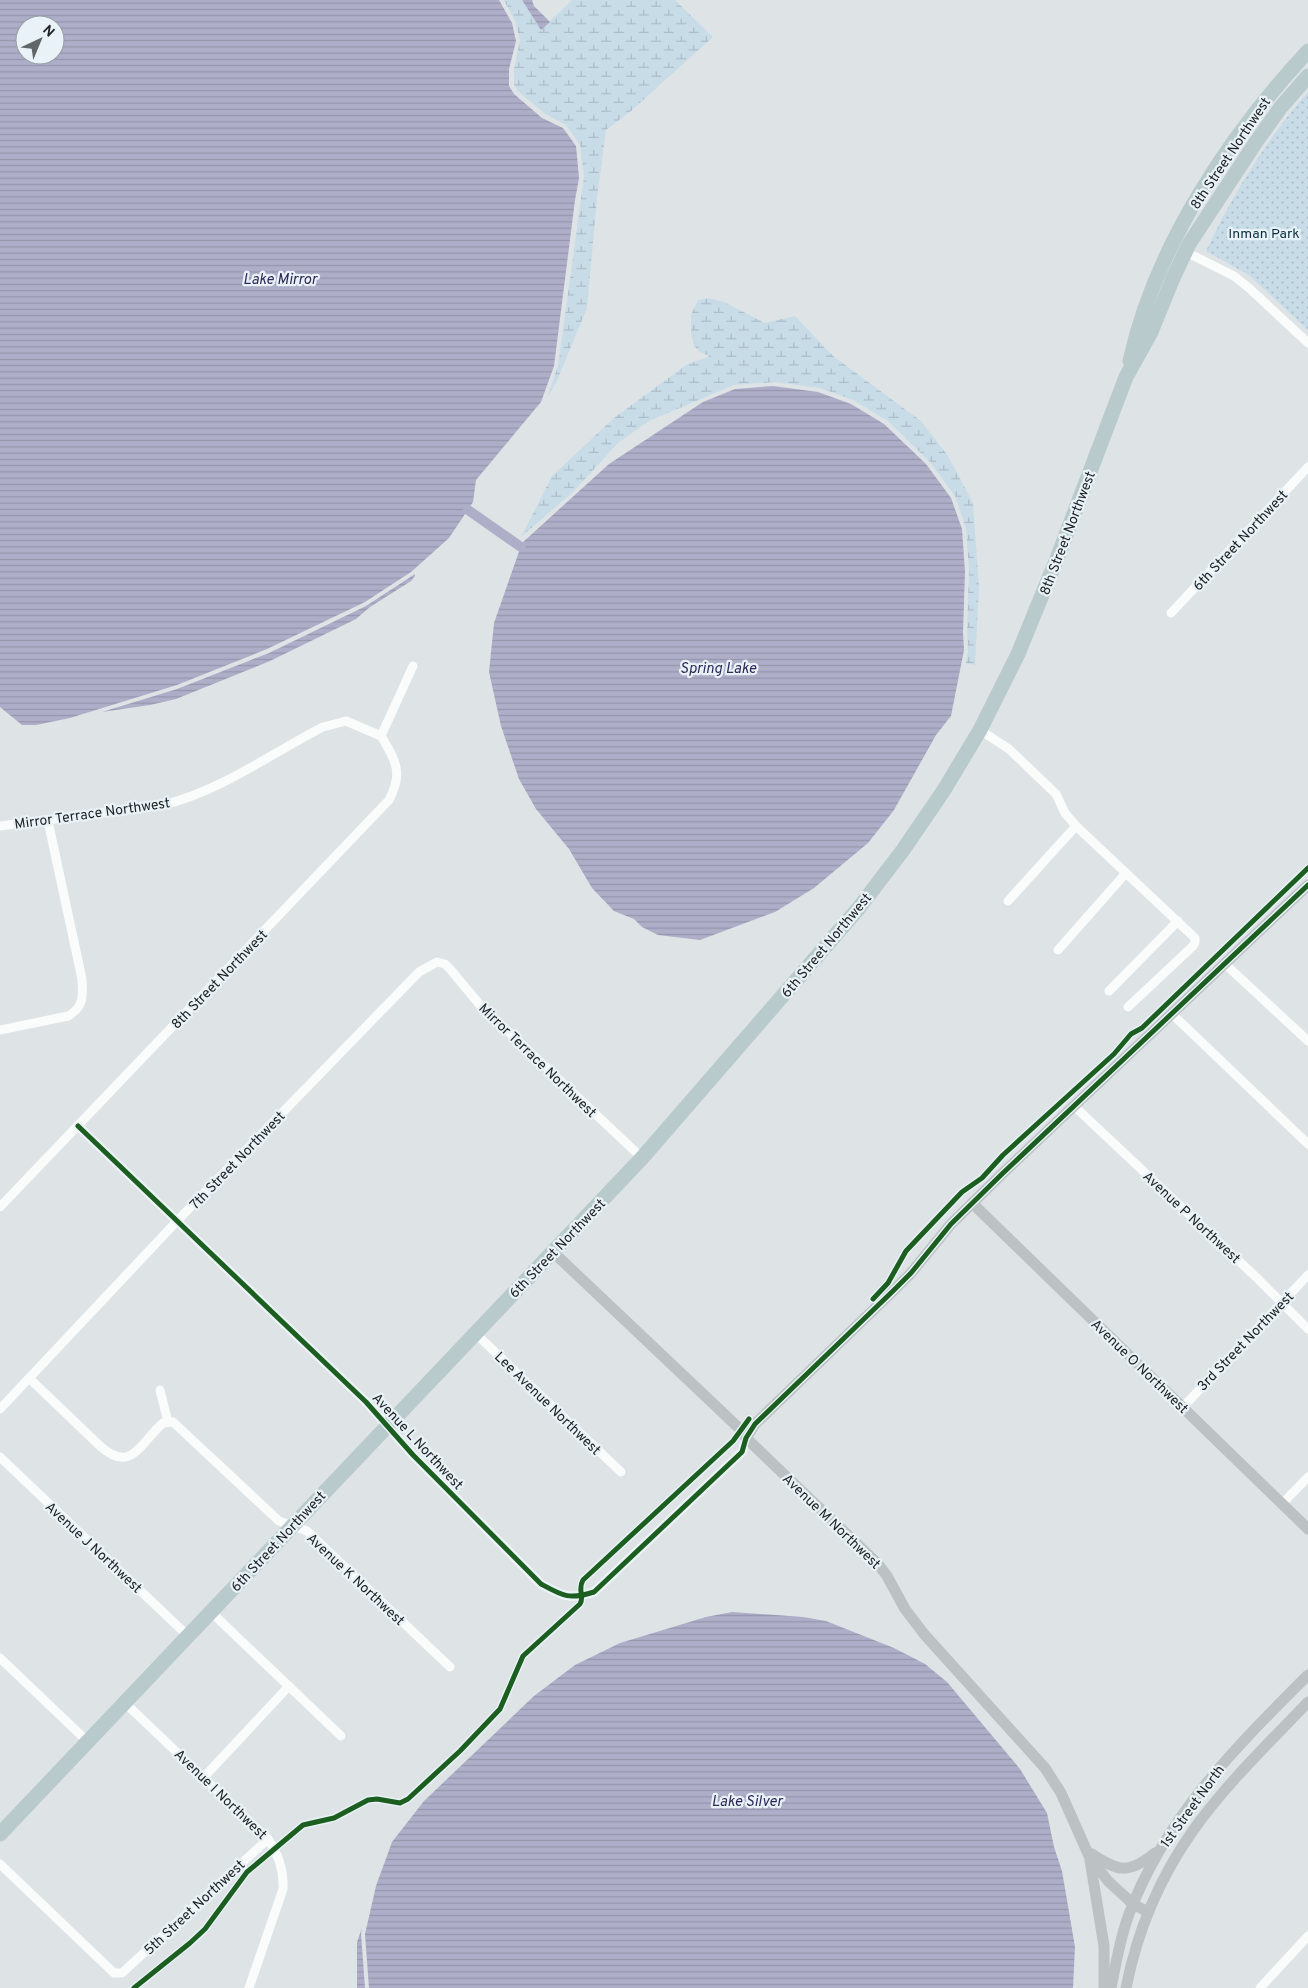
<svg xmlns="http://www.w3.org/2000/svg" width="1308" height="1988" font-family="Overpass,sans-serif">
<defs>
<pattern id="wetland-marsh" width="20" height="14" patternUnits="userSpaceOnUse" patternTransform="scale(1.25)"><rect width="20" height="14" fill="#c8dce8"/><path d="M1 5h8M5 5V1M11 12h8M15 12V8" fill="none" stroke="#abbcc7"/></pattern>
<pattern id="park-dots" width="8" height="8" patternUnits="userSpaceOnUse" patternTransform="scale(1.25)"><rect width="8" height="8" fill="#c8dce8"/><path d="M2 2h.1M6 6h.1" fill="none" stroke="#abbcc7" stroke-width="1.8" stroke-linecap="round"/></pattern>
<pattern id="water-rules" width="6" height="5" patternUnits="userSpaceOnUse" patternTransform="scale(1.25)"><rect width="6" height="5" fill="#aeaec9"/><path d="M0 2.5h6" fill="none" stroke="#9595ac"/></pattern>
</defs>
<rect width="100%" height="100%" fill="#dee3e6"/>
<g fill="url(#wetland-marsh)">
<path d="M504,0H522L541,30L572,0H675L713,37L631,111L606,130L597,198L587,308L556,383L547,398L558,366L584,177L580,145L566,125L545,114L518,91L514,85V69L520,40L515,21Z"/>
<path d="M709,298L724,302L765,323L795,316L833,356L921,421L948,456L973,503L979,587L975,665L966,663L968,651L967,631L969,571L966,528L955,496L929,461L888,421L853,400L820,388L774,382L734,385L649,421L618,443L574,491L521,537L552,476L614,418L686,365L710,356L701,353L695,347L691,334V315L698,300Z"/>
</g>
<path fill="url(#park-dots)" d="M1308,92V330L1249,275L1206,251C1233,194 1266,140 1308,92Z"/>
<g fill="url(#water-rules)" fill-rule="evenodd">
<path d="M0,0H499L512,23L516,41L509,69V86L514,94L542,118L563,128L576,146L579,178L575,200L554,366L541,402L476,480L473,502L449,538L411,572L365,602L267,649L177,685L70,718L36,725H22L0,707ZM25,25H55V55H25Z"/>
<path d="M522,0H532L534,6L550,22L541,30Z"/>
<path d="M773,386L818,392L851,404L884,424L926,464L951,498L962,529L965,572L963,632L964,650L951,716L936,735L894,810L868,843L814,888L775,912L700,940L658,935L642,927L634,919L614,911L592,888L569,849L536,809L519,779L501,726L489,672L494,623L522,543L609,464L703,402L735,389Z"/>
<path d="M415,574V576L411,581L370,607L356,619L270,661L176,699L150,705L102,712L177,689L269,653L366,606Z"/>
<path d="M732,1612L803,1617L826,1621L894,1648L925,1664L947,1682L1020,1769L1047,1813L1054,1847L1062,1871L1075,1947L1073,1988H369L365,1934L376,1886L392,1842L424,1801L534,1696L575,1665L620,1643L706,1617Z"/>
<path d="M362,1928L361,1934L365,1988H357V1942Z"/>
</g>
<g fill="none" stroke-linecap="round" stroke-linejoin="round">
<path stroke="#aeaec9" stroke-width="10" d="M468,510L521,547"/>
<g stroke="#fafbfb" stroke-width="9">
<path d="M1186,252L1234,276L1249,288L1308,343"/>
<path d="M1171,613L1308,467"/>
<path d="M980,730L1009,749L1056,794L1065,813L1076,826L1195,938V942L1193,946L1128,1007"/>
<path d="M381,736L413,666"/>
<path d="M0,826L163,805C221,791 270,754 323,727L346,721L381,736"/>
<path d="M1008,901L1076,826"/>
<path d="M1058,950L1126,873"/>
<path d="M1225,964L1308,1041"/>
<path d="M1109,991L1178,921"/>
<path d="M1171,1013L1308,1144"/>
<path d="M0,1030L68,1016C84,1007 83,996 82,979L48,821"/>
<path d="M1074,1106L1257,1278L1308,1329"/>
<path d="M78,1126L366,1402L413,1455L541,1584C563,1596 569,1600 594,1592L742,1452L746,1438"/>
<path d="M0,1207L389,800C404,772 395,760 381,736"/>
<path d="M475,1333L621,1472"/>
<path d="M29,1378L100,1446C132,1474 139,1444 163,1423L173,1422L279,1521L307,1531L450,1667"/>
<path d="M160,1390L168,1422"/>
<path d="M1183,1407L1308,1275"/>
<path d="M0,1409L178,1220L419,972L437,962L445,964L450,969L480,1005L642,1158"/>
<path d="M0,1457L188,1636"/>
<path d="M1282,1504L1308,1477"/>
<path d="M211,1612L341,1736"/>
<path d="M0,1658L88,1742"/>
<path d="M125,1703L268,1839C279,1855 284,1870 283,1889L249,1988"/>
<path d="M204,1777L289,1686"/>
<path d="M0,1864L114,1973H122L268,1839"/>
<path d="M1260,1988L1308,1936"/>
</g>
<g stroke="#bcc2c4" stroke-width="11">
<path d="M972,1203L1308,1529"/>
<path d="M553,1252L741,1430L746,1438L878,1564L887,1576L905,1609L924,1634L1045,1768L1061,1793L1089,1856L1108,1881L1133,1904L1148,1912"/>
<path d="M746,1438L755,1424L894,1290L911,1273L951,1224L1003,1173L1308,885"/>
<path d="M1092,1854C1119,1872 1129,1874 1155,1853"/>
<path d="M1090,1860L1104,1946V1988"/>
<path d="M1111,1988C1116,1963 1120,1938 1129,1914C1166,1816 1235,1748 1308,1675"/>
<path d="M1126,1988C1137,1932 1159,1879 1192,1832C1225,1785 1269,1743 1308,1702"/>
</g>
<g stroke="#b9cacc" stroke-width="15">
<path d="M1130,361C1155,247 1229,136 1308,51"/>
<path d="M0,1834L642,1158L858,909L903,850L944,790L980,730L1018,654L1058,556L1126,377L1151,332L1173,278L1189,244L1256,142L1281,107L1308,76"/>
</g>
<g stroke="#e8f2f7" stroke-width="8">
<g id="cycleway">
<path d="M78,1126L366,1402L413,1455L541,1584C563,1596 569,1600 594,1592L742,1452L746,1438L755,1424L894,1290L911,1273L951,1224L1003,1173L1308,885"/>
<path d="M873,1299L888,1283L906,1251L962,1192L982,1178L1003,1155L1114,1054L1131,1034L1142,1028L1308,868"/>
<path d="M134,1988L190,1943L205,1929L247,1872L303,1825L334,1818L368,1800L377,1799L400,1803L408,1799L460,1751L500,1709L523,1656L580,1604C585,1596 577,1590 583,1580L733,1441L749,1419"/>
</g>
</g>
<use href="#cycleway" stroke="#1b5e20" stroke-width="5"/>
</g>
<g text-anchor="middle" stroke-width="4.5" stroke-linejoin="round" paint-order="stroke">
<g font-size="14" fill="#1e2224" stroke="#e8f2f7">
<text transform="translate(1230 153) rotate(-56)" y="5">8th Street Northwest</text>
<text transform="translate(1067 533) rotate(-69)" y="5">8th Street Northwest</text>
<text transform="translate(1240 540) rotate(-47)" y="5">6th Street Northwest</text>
<text transform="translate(92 813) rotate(-8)" y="5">Mirror Terrace Northwest</text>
<text transform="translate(826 945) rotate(-50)" y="5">6th Street Northwest</text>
<text transform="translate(219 979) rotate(-46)" y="5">8th Street Northwest</text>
<text transform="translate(538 1060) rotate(44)" y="5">Mirror Terrace Northwest</text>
<text transform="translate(237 1160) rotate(-46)" y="5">7th Street Northwest</text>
<text transform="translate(1192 1217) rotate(43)" y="5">Avenue P Northwest</text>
<text transform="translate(557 1248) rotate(-46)" y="5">6th Street Northwest</text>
<text transform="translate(1245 1341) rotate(-46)" y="5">3rd Street Northwest</text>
<text transform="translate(1140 1366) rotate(44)" y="5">Avenue O Northwest</text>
<text transform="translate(548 1403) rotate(44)" y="5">Lee Avenue Northwest</text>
<text transform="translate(418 1441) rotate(47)" y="5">Avenue L Northwest</text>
<text transform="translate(832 1521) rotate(44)" y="5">Avenue M Northwest</text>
<text transform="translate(278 1541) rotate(-47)" y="5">6th Street Northwest</text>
<text transform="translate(94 1547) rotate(43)" y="5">Avenue J Northwest</text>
<text transform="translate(356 1579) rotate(43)" y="5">Avenue K Northwest</text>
<text transform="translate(221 1794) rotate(44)" y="5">Avenue I Northwest</text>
<text transform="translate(1192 1806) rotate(-54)" y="5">1st Street North</text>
<text transform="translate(194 1907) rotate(-43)" y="5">5th Street Northwest</text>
</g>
<g font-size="14" fill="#0b2e3f" stroke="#e8f2f7">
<text x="1264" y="238">Inman Park</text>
</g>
<g font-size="15" font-style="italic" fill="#302858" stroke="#e8f2f7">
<text x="280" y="284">Lake Mirror</text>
<text x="718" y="673">Spring Lake</text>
<text x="747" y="1806">Lake Silver</text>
</g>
</g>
<g transform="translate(40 40) rotate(44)"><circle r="24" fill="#e8f2f7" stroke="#979fa3"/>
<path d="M0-4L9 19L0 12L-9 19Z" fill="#616668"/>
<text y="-8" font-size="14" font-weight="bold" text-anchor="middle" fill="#1e2224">N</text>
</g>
</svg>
